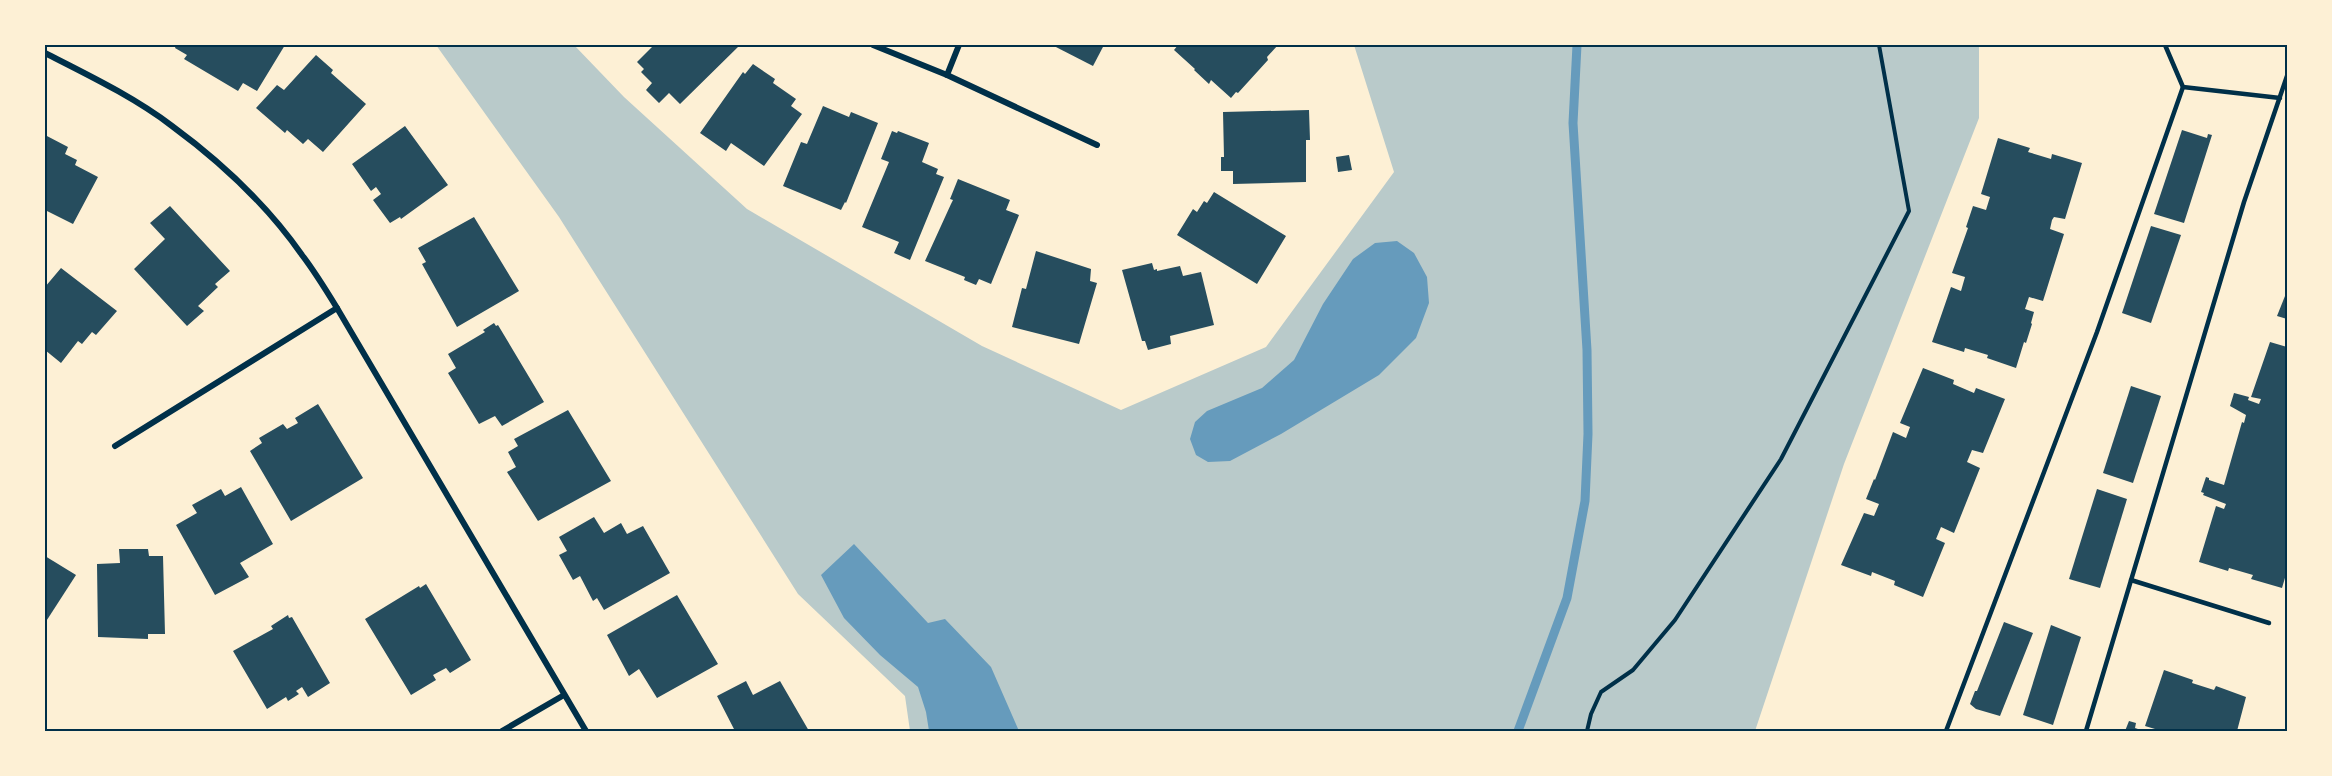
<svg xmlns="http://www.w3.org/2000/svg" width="2332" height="776" font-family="'Roboto Serif',serif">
<rect width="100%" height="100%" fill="#fdf0d5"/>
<path fill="#b9caca" d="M436,45H574L624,97L747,209L982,346L1121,410L1266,347L1394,172L1354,45H1979V118L1844,464L1755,731H910L905,696L798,594L559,217Z"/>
<g fill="#669bbc">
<path d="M1397,241L1414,253L1427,277L1429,303L1416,338L1379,375L1281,434L1230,461L1208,462L1196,455L1190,439L1195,422L1207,411L1262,388L1294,360L1323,304L1353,259L1375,243Z"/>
<path d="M854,544L928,623L945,619L991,667L1019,731H929L926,712L918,687L880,655L844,618L821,575Z"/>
</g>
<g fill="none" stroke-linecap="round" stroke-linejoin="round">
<path stroke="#669bbc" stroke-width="9" d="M1518,731L1567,598L1585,501L1588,434L1587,350L1573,123L1577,45"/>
</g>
<g fill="#264d5e">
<path d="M176,45H285L257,91L243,83L238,91L184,59L187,55L175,48Z"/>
<path d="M654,45H738L739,46L680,104L669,93L659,103L646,90L652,83L641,72L644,69L637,62Z"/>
<path d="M1052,45H1104L1093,66Z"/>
<path d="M1178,45H1278L1267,57L1268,60L1238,93L1236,92L1231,98L1211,80L1209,84L1194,70L1195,69L1174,50Z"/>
<path d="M316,55L333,70L331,73L366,104L323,152L308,139L303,144L287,130L285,133L256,108L277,85L284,90Z"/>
<path d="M753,64L775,79L773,83L796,99L791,106L802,114L764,166L731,143L726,151L700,133L743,72L745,74Z"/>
<path d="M823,106L849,117L851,112L878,123L846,203L845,202L841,210L783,186L801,142L807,144Z"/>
<path d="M1309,110L1310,140H1306V182L1233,184V171H1221V157H1224L1223,112Z"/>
<path d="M405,126L448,185L401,219L400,217L390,223L373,200L381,194L376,187L371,191L352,164Z"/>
<path d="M2182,130L2207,138L2208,134L2212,135L2184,223L2154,214Z"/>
<path d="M892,131L897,133L898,131L929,143L922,162L938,169L936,174L944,177L910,260L894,253L899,242L862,227L889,162L881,159Z"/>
<path d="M45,135L68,147L65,154L77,160L75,165L98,177L73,224L45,210Z"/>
<path d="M1998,138L2030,148L2028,152L2051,159L2052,154L2082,163L2065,219L2054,217L2052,220L2050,229L2064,234L2043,301L2029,297L2025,309L2034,312L2031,323L2032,324L2026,343L2024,342L2016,368L1987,358L1988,355L1965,348L1964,352L1932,342L1951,287L1961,291L1965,277L1952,273L1968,228L1966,227L1973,206L1986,210L1990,197L1981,194Z"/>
<path d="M1349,155L1352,170L1338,172L1336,157Z"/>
<path d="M958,179L1010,200L1006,210L1019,215L991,284L979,279L976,285L964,280L965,277L925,261L951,204L953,200L950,199Z"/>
<path d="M1214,192L1286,236L1257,284L1177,235L1193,209L1197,212L1204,201L1207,203Z"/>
<path d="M170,206L230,271L215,284L218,287L198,306L204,311L187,326L134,269L165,239L150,223Z"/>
<path d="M474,217L519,291L457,327L422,264L426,262L418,248Z"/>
<path d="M2151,226L2181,235L2151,323L2122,313Z"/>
<path d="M1036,251L1091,269L1090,281L1097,283L1079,344L1012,327L1022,288L1026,289Z"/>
<path d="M1152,263L1154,270L1157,269V271L1180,266L1183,276L1201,272L1214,325L1170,336L1171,344L1148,350L1145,341H1142L1122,270Z"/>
<path d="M61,268L117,311L96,335L92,332L82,344L78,341L61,363L45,350V287Z"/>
<path d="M2287,291V319L2277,316Z"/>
<path d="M494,323L496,326L498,325L544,402L502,426L495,416L479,424L448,373L456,368L448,354L485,332L483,330Z"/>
<path d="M2270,342L2287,347V571L2282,588L2251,579L2253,575L2229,568L2228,571L2199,562L2216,506L2224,509L2226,504L2203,495L2204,493L2201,492L2206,477L2209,478V480L2224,485L2242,422L2244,423L2246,415L2230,406L2234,393L2249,397L2248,400L2259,404L2261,399L2251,397Z"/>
<path d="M1923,368L1954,380L1953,384L1974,393L1976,388L2005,399L1983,453L1972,450L1967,462L1980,468L1954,533L1941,527L1936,539L1945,543L1923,597L1894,585L1895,581L1872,572L1871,576L1841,565L1864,513L1874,516L1879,504L1866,499L1874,479L1875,480L1893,432L1906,438L1910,427L1900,423Z"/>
<path d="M2131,386L2161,396L2133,483L2103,473Z"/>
<path d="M318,404L363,478L291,521L250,451L262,443L259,438L283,424L287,429L298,423L295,418Z"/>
<path d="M568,410L611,481L538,521L507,472L516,467L508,452L518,446L514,439Z"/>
<path d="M241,487L273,544L240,563L249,577L215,595L176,525L197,513L192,505L221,489L225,496Z"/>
<path d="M2097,489L2127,499L2100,588L2069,579Z"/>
<path d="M594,517L604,533L621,523L627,534L643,526L670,573L604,610L597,598L593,601L580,576L573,580L559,555L567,551L559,537Z"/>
<path d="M119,549H148L149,556H163L165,634H148V639L98,637L97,564L120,563Z"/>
<path d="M45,556L76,575L45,623Z"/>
<path d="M426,584L471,660L450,673L446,668L433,675L436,680L411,695L365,619L419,586L420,588Z"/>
<path d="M677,595L718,664L657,698L639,669L629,676L607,635Z"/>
<path d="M288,615L289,618L292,617L330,683L308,697L302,687L296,691L299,694L288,701L286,697L267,709L233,651L273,629L271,626Z"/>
<path d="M2004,622L2033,633L2000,716L1976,709L1970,704L1975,691H1977Z"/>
<path d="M2051,625L2081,637L2053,725L2023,715Z"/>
<path d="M2164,670L2193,680L2192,683L2214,690L2216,686L2246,697L2237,731H2154L2155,729L2145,726Z"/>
<path d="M746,681L753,695L780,681L809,731H735L717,696Z"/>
<path d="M2129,721L2136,723L2135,728L2144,731H2125Z"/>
</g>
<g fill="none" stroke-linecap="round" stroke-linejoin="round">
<path stroke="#003049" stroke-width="4" d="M1587,731L1591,714L1601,692L1633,670L1675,620L1781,459L1909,211L1879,45"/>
<g stroke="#003049" stroke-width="4.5">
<path d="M2165,45L2183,87L2280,98"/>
<path d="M2131,580L2269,623"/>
<path d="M1946,731L2097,332L2183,87"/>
<path d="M2086,731L2244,202L2287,76"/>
</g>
<g stroke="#003049" stroke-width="6">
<path d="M873,45L947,75L1097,145"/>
<path d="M45,53C88,75 134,97 172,126C221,162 267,205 302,255C315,272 326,290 337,308L586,731"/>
<path d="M947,75L959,45"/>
<path d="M115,446L337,308"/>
<path d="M502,731L564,695"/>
</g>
</g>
<rect width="2332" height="776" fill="none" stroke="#fdf0d5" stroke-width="93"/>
<rect x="46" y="46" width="2240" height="684" fill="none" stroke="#003049" stroke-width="2"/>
</svg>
